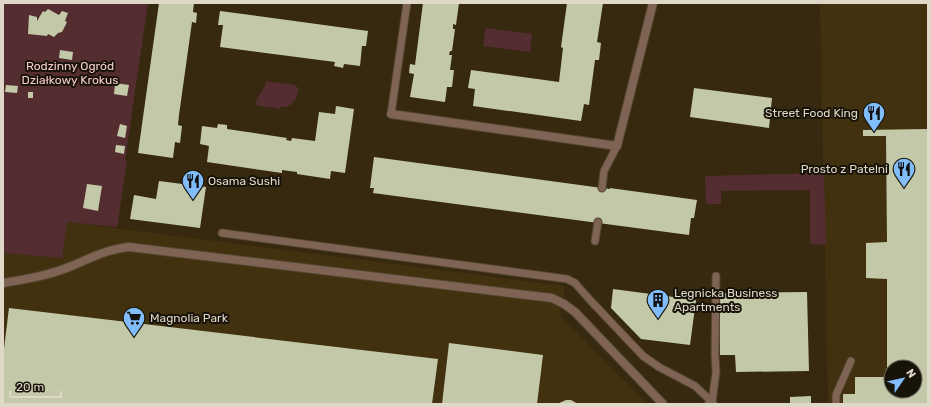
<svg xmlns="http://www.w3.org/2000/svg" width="931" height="407" font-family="Rubik,sans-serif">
<rect width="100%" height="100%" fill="#36290f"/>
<g fill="#42310f" fill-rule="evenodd">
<path d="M820,3H928V404H828ZM891,367H915V391H891Z"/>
<path d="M67,222L565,286L560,316L648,404H3V253L62,258Z"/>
</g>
<g fill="#542d31">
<path d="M3,3H148L125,161L127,162L117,227L67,222L62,258L3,253Z"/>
<path d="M486,28L532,34L530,52L483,46Z"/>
<path d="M266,81L295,85L300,90H298C298,100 291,108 280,107V109L255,105C257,95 265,90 266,81Z"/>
<path d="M824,173L826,245L810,244V190L721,191V204H706L705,176Z"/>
</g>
<g fill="#c3c9a8" fill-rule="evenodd">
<path d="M159,3H194L193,12L197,13L196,23L192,22L179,115L178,125L182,126L180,143L175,142L173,158L138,153Z"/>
<path d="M423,3H459L456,25L453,24V29H455L452,51H450L449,55H452L450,70H454L452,87H447L445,102L410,97L414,74L409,73L410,64L415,65Z"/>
<path d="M567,3H603L597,42L601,43L599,60H595L589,105L584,104L581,121L473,106L475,89L468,88L471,70L559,82L563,48L561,47Z"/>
<path d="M48,9L59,15L62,11L68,13L65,21L67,22L62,32L58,33L54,37L48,34L47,36L28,34L29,15L37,17V21L43,11L45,12Z"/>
<path d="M220,11L368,31L366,46H362L360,66L344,64L343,68L334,66L335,62L220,47L223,25H218Z"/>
<path d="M60,50L73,52L72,60L59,58Z"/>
<path d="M115,83L129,85L127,96L114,94Z"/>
<path d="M6,85L18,86L17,93L5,92Z"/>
<path d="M694,88L772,98L769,128L690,117Z"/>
<rect x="28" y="92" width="5" height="6"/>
<path d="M336,106L354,109L345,173L331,171L330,179L297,174V172L282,170V173L207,162L209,146L200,144L202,126L217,128L218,124L227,125V129L287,138L286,140L291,141L292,138L315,141L319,112L335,114Z"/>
<path d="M120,124L127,126L125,138L117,136Z"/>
<path d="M928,129V404H843V394H855V377H887V279L866,278V243L887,242L886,136H863V130ZM891,367H915V391H891Z"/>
<path d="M116,145L125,146L124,154L115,152Z"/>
<path d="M374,157L602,188L610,189V188L697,200L694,218H691L689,235L373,193L374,188H370Z"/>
<path d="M159,181L206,187L200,228L130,219L134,195L156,199Z"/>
<path d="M87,184L102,186L98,211L83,208Z"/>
<path d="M613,289L696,300L690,345L641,339L611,308Z"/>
<path d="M807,292L809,371L736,372L735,355H720L719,293Z"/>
<path d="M9,308L438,359L432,404H3V357Z"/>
<path d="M449,343L543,355L537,404H442Z"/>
<path d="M811,396V404H790V397Z"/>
<path d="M566,400H571L578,404H557Z"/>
</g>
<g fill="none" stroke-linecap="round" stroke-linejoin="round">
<g stroke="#51452d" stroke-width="9">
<g id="service">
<path d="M391,114L407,3"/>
<path d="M602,188L604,171L617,146"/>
<path d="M222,233L567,279L575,283L590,300L643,356L659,367L695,386L712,402"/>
<path d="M595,241L598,222"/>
<path d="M712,402L716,372L715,355L716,276"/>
<path d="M836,404V395L851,361"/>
</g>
</g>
<g stroke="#51452d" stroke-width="10">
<g id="minor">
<path d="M391,114L617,146L653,3"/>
<path d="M3,283C25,279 47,276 69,267C89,259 107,249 129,247L552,298L564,304L575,312L663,404"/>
<path d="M709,404L712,402L713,404"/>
</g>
</g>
<use href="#service" stroke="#7f6355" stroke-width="7"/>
<use href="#minor" stroke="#7f6355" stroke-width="8"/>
</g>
<defs>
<g id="restaurant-pin" transform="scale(1.15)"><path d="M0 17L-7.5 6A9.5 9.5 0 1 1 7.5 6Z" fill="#81bdfa" stroke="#181308"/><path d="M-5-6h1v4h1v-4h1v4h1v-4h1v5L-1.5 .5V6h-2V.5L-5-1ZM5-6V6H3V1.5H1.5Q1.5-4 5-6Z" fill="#111"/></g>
<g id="building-pin" transform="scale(1.15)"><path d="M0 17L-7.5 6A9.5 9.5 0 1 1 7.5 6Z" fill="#81bdfa" stroke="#181308"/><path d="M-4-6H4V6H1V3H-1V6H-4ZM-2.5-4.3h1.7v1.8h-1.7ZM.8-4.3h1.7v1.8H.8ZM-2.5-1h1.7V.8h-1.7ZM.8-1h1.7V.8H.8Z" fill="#111"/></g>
<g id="supermarket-pin" transform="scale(1.15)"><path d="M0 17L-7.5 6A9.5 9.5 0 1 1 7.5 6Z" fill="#81bdfa" stroke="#181308"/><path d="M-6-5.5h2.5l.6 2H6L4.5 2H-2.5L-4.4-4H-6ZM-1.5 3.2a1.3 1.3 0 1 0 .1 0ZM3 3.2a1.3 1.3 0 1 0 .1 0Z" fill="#111"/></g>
</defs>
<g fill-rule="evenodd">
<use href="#restaurant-pin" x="874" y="113"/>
<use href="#restaurant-pin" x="904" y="169"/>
<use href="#restaurant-pin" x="193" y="181"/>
<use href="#building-pin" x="658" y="300"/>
<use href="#supermarket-pin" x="134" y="318"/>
</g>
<g text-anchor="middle" stroke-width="4" stroke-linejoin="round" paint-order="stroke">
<g font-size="12" fill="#f5cacc" stroke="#181308">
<text x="70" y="70">Rodzinny Ogród<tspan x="70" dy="14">Działkowy Krokus</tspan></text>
</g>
<g font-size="12" fill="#dfd7c8" stroke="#181308" text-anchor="start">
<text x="858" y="117" text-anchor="end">Street Food King</text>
<text x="888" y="173" text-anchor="end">Prosto z Patelni</text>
<text x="208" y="185">Osama Sushi</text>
<text x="674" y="297">Legnicka Business<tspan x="674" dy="14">Apartments</tspan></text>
<text x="150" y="322">Magnolia Park</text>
</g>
</g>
<rect width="931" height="407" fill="none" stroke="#dfd7c8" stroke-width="8"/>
<g transform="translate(903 379) rotate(56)"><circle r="19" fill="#181308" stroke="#686155"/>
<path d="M0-3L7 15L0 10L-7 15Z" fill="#81bdfa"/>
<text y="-6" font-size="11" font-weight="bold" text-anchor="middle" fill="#dfd7c8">N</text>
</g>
<path d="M10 391v6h51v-6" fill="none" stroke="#dfd7c8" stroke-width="2"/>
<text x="16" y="391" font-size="12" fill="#dfd7c8" stroke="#181308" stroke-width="3" paint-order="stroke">20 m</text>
</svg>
